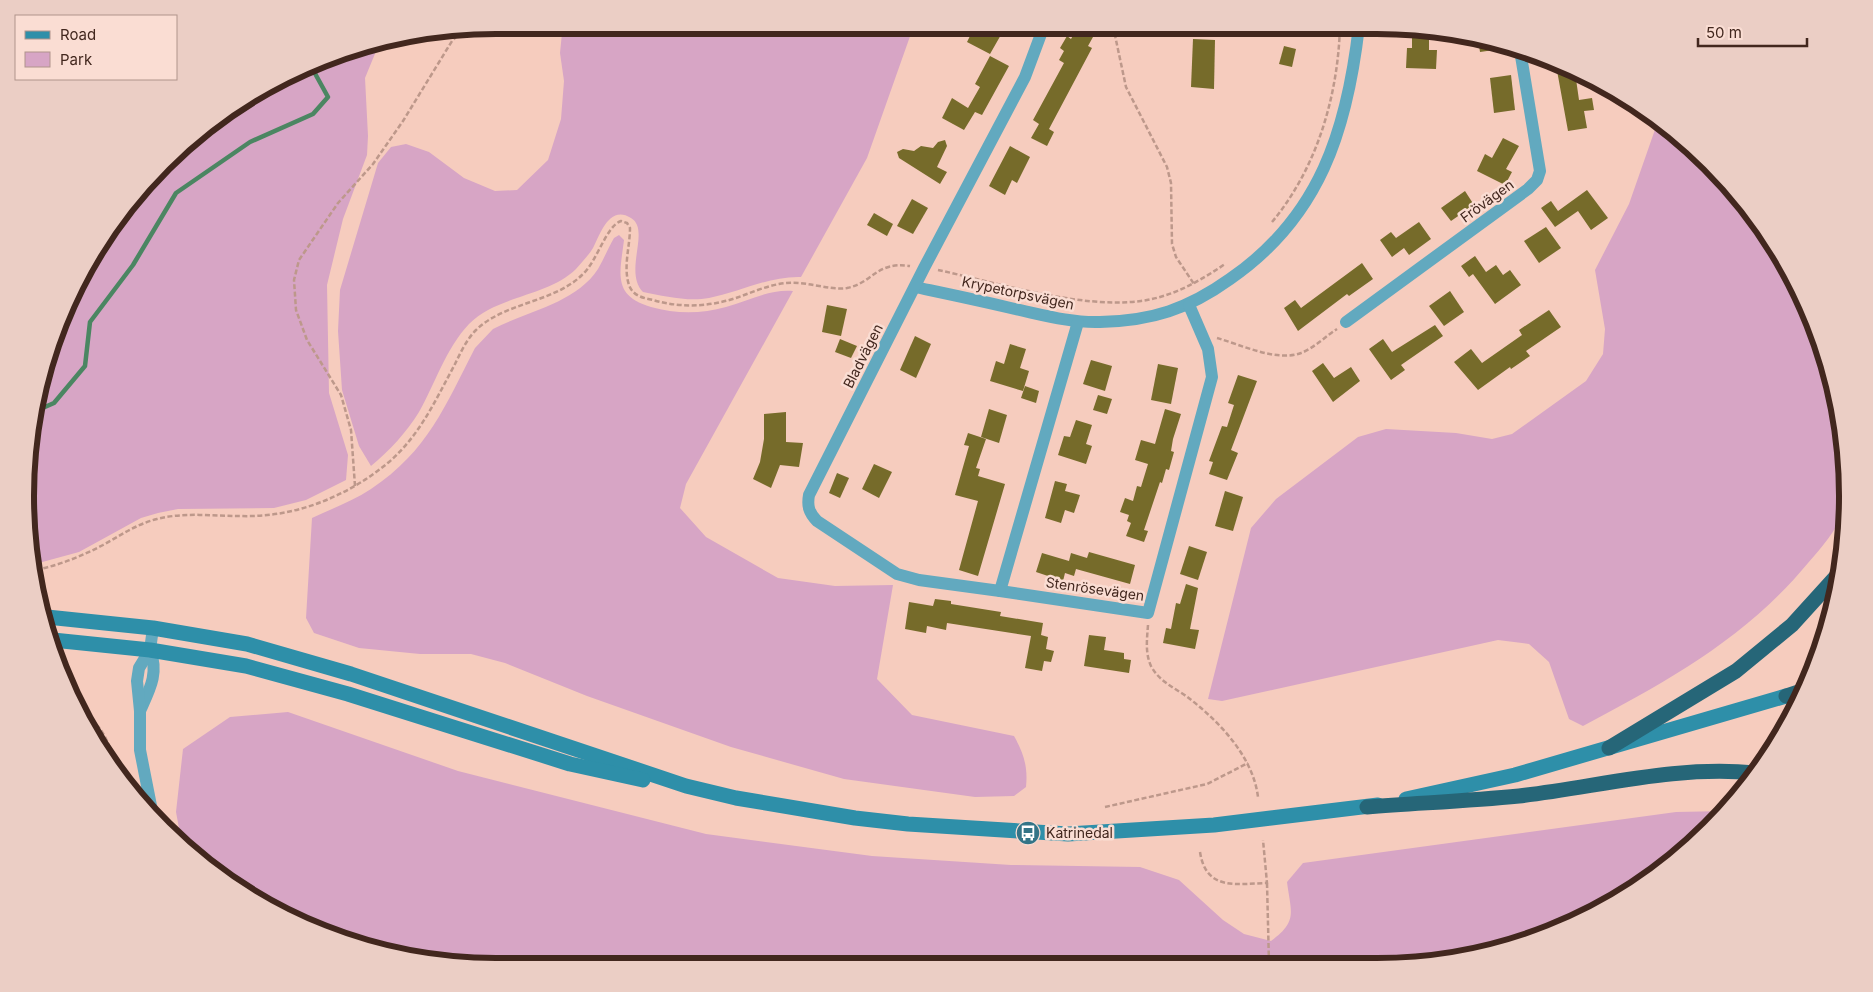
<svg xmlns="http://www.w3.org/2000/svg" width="1873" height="992" font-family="Inter,sans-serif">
<rect width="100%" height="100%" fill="#f6ccbe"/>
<g fill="#d7a5c5">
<path d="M567,25H914L867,158L801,277C768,276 741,292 709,298C688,302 664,296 643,292C623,271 651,230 631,218C609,204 600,235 593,248C588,256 582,262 576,269C547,297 498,295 469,324C446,348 435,384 419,412C406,433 390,450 371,466L359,446L342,390L338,331L340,290L378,163L391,147L406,144L429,152L464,178L495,191L517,190L548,160L561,119L564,81L560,53L562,33Z"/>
<path d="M379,44L365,78L368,136L367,155L343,219L327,285L329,393L348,455L346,480L306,500L274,508L178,509L158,513L141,518L79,552L35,564L26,527L41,374L104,235L209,123L344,50Z"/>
<path d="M1658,121C1743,181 1802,274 1831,373C1837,391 1838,413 1841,432C1845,451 1852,493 1844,511C1836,531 1822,547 1808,563C1746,638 1668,681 1583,726L1569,719L1549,662L1529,644L1498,640L1222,701L1208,699L1251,528L1276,499L1358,437L1386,429L1456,433L1492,439L1512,434L1586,381L1603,354L1605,329L1595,270L1629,204Z"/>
<path d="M619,235L624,240C620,273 612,296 651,307C676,314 701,314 726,307C749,301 769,289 793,291L686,484L680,508L706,537L778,578L835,586L893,585L877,679L912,715L1014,736C1024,754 1028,767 1026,787L1014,796L975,797L844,779L731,747L587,696L505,663L471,654H420L359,648L314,633L306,618L312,518C331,509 353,501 371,489C428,451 445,406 475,348L493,329C528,311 576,303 598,269C604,259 608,248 614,238Z"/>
<path d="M288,712L458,771L706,834L872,856L1011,865L1140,867L1179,880L1223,920L1244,934L1271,941C1298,921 1291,913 1287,882L1303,863L1676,812L1726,811L1639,887L1557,931L1438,963L465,966L374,951L261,904L181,839L176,812L183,749L230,717Z"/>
</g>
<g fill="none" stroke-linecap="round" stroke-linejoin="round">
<path stroke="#4b8662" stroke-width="4.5" d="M38,410L54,403L85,366L90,322L133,265L176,193L250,142L313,114L328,97L312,68"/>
</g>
<g fill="#766b2a">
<path d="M988,26H1006L990,54L967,42L973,30L983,35Z"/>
<path d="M1077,28L1093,37L1088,46L1092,48L1049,129L1054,132L1047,146L1031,138L1039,124L1033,120L1064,63L1059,60L1064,51L1060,48L1067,36L1071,39Z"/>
<path d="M1412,37H1429V50H1437L1436,69L1406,68L1407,48H1412Z"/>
<path d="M1478,38L1492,40L1494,50L1480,52Z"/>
<path d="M1193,39L1215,40L1214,89L1191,87Z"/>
<path d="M1284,46L1296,49L1292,67L1279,64Z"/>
<path d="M990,56L1009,66L982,115L975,112L964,130L942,118L952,98L968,108L980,87L975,84Z"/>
<path d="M1556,65L1575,72L1579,100L1592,98L1594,110L1584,111L1587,128L1568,131Z"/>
<path d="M1511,75L1515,110L1494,113L1490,78Z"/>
<path d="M1503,138L1519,146L1506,169L1512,172L1505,185L1477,171L1485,154L1492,158Z"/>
<path d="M945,140L947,146L937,167L947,172L940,184L899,158L897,152L903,149L914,151L921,146L933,148L938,142Z"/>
<path d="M1010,146L1030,157L1017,183L1012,180L1005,195L989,186Z"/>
<path d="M1587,190L1608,218L1591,230L1578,211L1555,227L1541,208L1551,201L1558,211Z"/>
<path d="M1465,191L1474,205L1451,221L1441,208Z"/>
<path d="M912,199L928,208L913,234L897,226Z"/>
<path d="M874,213L893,224L887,236L867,225Z"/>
<path d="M1419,222L1431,239L1409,255L1404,248L1392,257L1380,240L1391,232L1396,238Z"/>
<path d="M1546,227L1561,248L1539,263L1524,241Z"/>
<path d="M1475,256L1486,272L1496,265L1503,275L1510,270L1521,285L1495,304L1473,274L1469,277L1461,266Z"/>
<path d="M1362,263L1373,279L1349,296L1347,294L1298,331L1284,308L1295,300L1301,308Z"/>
<path d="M1450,291L1464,312L1444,326L1429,306Z"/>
<path d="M827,305L847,309L841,336L822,332Z"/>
<path d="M1549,310L1561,327L1526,351L1530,356L1511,369L1510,367L1478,390L1454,362L1471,349L1482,363L1522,335L1519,330Z"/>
<path d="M1435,325L1443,336L1401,365L1405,370L1391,380L1369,349L1383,339L1392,352Z"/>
<path d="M915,336L931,344L916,378L900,370Z"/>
<path d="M840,339L857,346L851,358L835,352Z"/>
<path d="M1010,344L1026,349L1020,368L1029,371L1023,391L990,381L996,361L1004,364Z"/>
<path d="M1091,360L1112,366L1105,391L1083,384Z"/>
<path d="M1323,363L1334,378L1351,367L1360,381L1333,402L1312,371Z"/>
<path d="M1158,364L1178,368L1171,404L1151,400Z"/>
<path d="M1238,375L1257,381L1231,450L1238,453L1227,480L1209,474L1213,462L1209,461L1222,426L1227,427L1234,405L1228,403Z"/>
<path d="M1025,386L1039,391L1036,403L1021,398Z"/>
<path d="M1098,395L1112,399L1107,414L1093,410Z"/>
<path d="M989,409L1007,415L999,443L981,437Z"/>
<path d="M1165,409L1181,414L1173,439L1171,451L1174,452L1169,470L1166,469L1162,483L1160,482L1144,530L1148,531L1144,542L1126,536L1131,523L1127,521L1129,515L1120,512L1125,498L1133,501L1137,486L1141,487L1148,464L1135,460L1141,440L1155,444Z"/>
<path d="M786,412V442L803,443L799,467L780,465L771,488L753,479L760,462L764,439V414Z"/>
<path d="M1076,420L1092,425L1086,444L1092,446L1086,464L1058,455L1064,436L1070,437Z"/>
<path d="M968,433L986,439L976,468L980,469L978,476L1005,484L978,576L959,570L978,501L955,495L969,446L964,445Z"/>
<path d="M874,464L892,472L879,498L862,489Z"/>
<path d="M837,473L849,478L840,498L829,493Z"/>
<path d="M1055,481L1067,484L1065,491L1080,495L1074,513L1065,510L1061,523L1045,518Z"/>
<path d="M1225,491L1243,497L1233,531L1215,526Z"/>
<path d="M1189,546L1207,552L1198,580L1180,574Z"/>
<path d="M1089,552L1135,565L1130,584L1076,569L1074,576L1065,573L1063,581L1036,572L1042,553L1069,561L1071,553L1087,558Z"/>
<path d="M1186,584L1198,588L1190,629L1199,630L1195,649L1163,643L1166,628L1171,629L1176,603L1180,604Z"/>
<path d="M935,599L951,601V604L1001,612L1000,616L1043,623L1041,635L1048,637L1046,649L1054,651L1051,662L1044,661L1042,671L1025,668L1031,636L947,623L946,630L927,626L926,633L905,629L909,602L933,606Z"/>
<path d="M1089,635L1106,637L1104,650L1124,653V659L1131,660L1129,673L1084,666Z"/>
</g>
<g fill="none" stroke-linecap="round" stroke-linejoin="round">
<g stroke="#bd988b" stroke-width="2.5" stroke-dasharray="5 2.5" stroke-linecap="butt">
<path d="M1113,26L1126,87L1167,167L1171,183L1172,244L1176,257L1194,284"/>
<path d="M1272,222C1317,168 1338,96 1340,26"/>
<path d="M938,270C999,283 1080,309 1141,301C1172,297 1200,281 1225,264"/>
<path d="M1217,338C1242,345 1276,362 1301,353C1314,348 1326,336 1337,329"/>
<path d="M355,486L351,430L341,395L307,340L296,310L294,280L299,260L338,203L373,164L403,121L452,41L462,31"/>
<path d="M36,570C60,565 82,556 103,545C121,535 137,524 157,519C184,512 213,516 240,516C294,518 347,497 389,462C420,435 435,401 454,366C460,354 466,340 476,330C505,302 553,303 582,275C597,262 606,226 621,221L627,223L630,228C630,246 623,267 629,285C633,296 643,298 653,300C681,308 708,307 736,298C750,293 764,287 779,284C804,279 827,291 847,288C873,283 876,261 910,266"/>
<path d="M1148,625C1147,639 1145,653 1151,666C1159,681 1173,687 1186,696C1218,720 1253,756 1258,797"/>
<path d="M85,715C103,726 109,744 115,763"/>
<path d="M1105,807L1207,784L1248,763"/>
<path d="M1200,852C1206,891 1236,884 1267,883L1263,840"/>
<path d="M1267,883L1269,964"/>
</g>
<g stroke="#62a9bf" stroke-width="12">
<path d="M915,287C948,294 982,301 1015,309C1043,315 1071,323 1100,322C1152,321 1188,309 1230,279C1320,217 1347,130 1359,26"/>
<path d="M1078,322L1000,591L1148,613L1212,377L1208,349L1189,305"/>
<path d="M1346,322L1528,189L1537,180L1540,171L1520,50"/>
<path d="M1000,591L919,580L897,574L817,521C809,513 807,506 809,495L924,268L1025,77L1044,26"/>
<path d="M140,711C150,689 159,673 150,650"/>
<path d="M153,816L140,750V711L137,681L139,668L150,650L153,628"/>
</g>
<g stroke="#2e8fa9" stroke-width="15">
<path d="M47,617L153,628L247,644L351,674L686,786L736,798L855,818L908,824L1068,834L1214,825L1378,805"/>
<path d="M53,640L150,650L246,666L348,694L570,764L643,780"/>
<path d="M1406,799L1515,775L1786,696"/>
</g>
<g stroke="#266678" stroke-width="15">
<path d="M1786,696L1804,690"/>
<path d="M1609,748L1736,671L1792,625L1841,571"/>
<path d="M1367,807C1418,803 1468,801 1519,796C1598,787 1675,765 1755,773"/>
</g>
</g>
<defs>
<g id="bus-disc" transform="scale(1.25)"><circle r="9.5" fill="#337487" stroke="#faddd3"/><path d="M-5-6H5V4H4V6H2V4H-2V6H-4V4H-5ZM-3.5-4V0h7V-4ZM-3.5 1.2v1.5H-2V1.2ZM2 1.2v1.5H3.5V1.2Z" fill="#fff"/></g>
</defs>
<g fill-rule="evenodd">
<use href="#bus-disc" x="1028" y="833"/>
</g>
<g text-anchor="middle" stroke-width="5" stroke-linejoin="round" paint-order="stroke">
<g font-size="14" fill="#42271e" stroke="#faddd3">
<text transform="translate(1487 201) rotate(-36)" y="5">Frövägen</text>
<text transform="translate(1018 293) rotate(12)" y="5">Krypetorpsvägen</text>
<text transform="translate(863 356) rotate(-63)" y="5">Bladvägen</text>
<text transform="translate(1095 589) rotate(8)" y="5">Stenrösevägen</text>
</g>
<g font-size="14" fill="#42271e" stroke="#faddd3" text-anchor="start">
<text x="1046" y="838">Katrinedal</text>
</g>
</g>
<path d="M0 0H1873V992H0ZM496 34H1377A462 462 0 0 1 1839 496V496A462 462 0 0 1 1377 958H496A462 462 0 0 1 34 496V496A462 462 0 0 1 496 34Z" fill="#ebcec5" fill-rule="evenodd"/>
<path fill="none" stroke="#42271e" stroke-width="6" d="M496 34H1377A462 462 0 0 1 1839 496V496A462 462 0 0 1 1377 958H496A462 462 0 0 1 34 496V496A462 462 0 0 1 496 34Z"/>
<rect x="15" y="15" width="162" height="65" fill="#faddd3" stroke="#b0948b"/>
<rect x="25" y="31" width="25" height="8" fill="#2e8fa9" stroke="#b0948b"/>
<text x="60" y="40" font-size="15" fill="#42271e">Road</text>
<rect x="25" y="52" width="25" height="15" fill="#d7a5c5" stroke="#b0948b"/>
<text x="60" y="65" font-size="15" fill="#42271e">Park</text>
<path d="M1698 38v8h109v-8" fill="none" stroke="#42271e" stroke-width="2.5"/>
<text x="1706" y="38" font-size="15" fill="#42271e" stroke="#faddd3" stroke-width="4" paint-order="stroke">50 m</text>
</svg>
